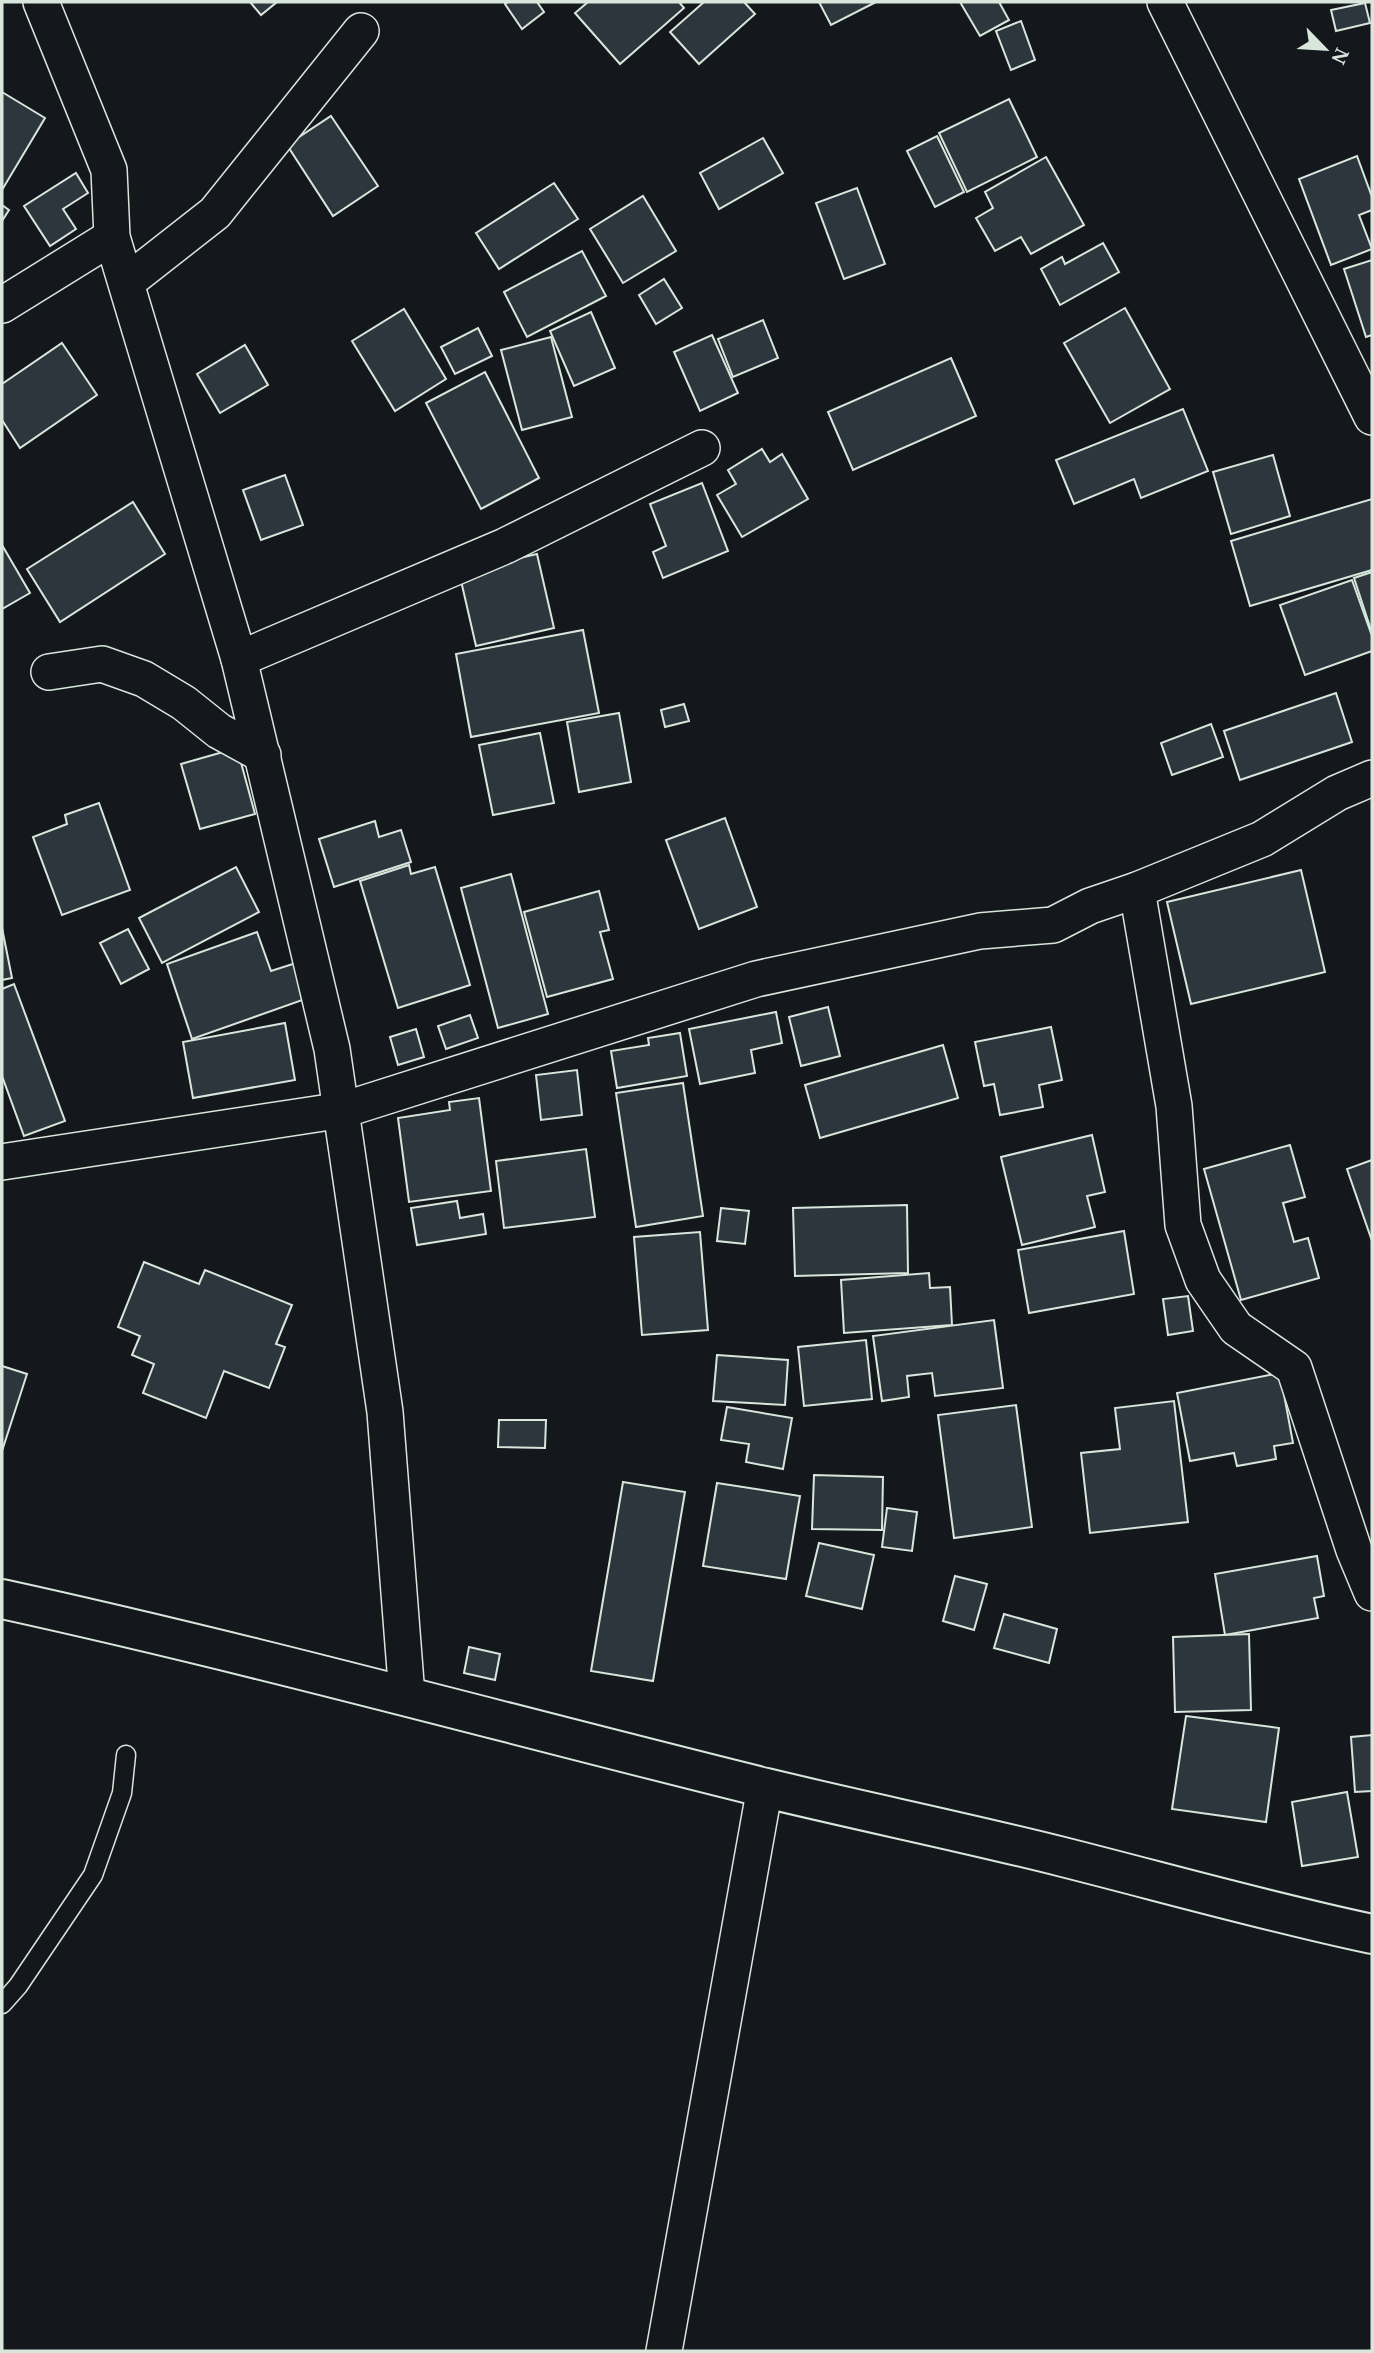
<svg xmlns="http://www.w3.org/2000/svg" width="1374" height="2353" font-family="'Noto Serif',serif">
<rect width="100%" height="100%" fill="#14181c"/>
<g fill="#2c363c" stroke="#d8e6dc" stroke-width="2">
<path d="M250,2H277L261,15Z"/>
<path d="M508,2H537L544,12L522,29L505,4Z"/>
<path d="M588,2H679L684,8L620,64L575,13Z"/>
<path d="M704,2H744L755,14L699,64L670,32Z"/>
<path d="M819,2H876L831,25Z"/>
<path d="M960,2H999L1009,20L980,36Z"/>
<path d="M1365,3L1370,23L1336,31L1331,10Z"/>
<path d="M1021,21L1035,60L1011,70L996,31Z"/>
<path d="M2,92L45,118L2,190Z"/>
<path d="M1009,99L1037,157L967,192L939,133Z"/>
<path d="M331,116L378,186L333,216L287,145Z"/>
<path d="M937,136L964,192L935,207L907,151Z"/>
<path d="M763,138L783,173L719,209L700,173Z"/>
<path d="M1357,156L1372,197V210L1359,215L1372,249L1331,265L1299,179Z"/>
<path d="M1046,157L1084,225L1031,254L1021,237L995,251L976,218L993,208L985,192Z"/>
<path d="M76,173L88,193L63,209L76,229L50,246L24,206Z"/>
<path d="M554,183L578,219L499,269L476,233Z"/>
<path d="M857,188L885,264L844,279L816,203Z"/>
<path d="M643,196L676,251L623,283L590,229Z"/>
<path d="M2,205L9,210L2,221Z"/>
<path d="M1103,243L1119,272L1060,305L1041,269L1062,257L1065,264Z"/>
<path d="M582,251L606,296L527,337L504,292Z"/>
<path d="M1372,260V335L1366,337L1344,269Z"/>
<path d="M664,279L682,308L656,324L639,295Z"/>
<path d="M1125,308L1170,389L1110,423L1064,343Z"/>
<path d="M404,309L446,379L395,411L352,341Z"/>
<path d="M591,312L615,368L574,386L550,331Z"/>
<path d="M763,320L778,358L733,377L718,339Z"/>
<path d="M478,328L492,356L455,374L441,347Z"/>
<path d="M712,335L738,393L700,411L674,352Z"/>
<path d="M551,337L572,417L522,430L501,350Z"/>
<path d="M62,343L97,395L20,448L2,420V384Z"/>
<path d="M245,345L268,385L220,413L197,374Z"/>
<path d="M951,358L976,416L853,470L828,412Z"/>
<path d="M485,372L539,478L481,509L426,403Z"/>
<path d="M1183,409L1208,471L1141,498L1134,479L1074,504L1056,460Z"/>
<path d="M762,449L770,462L782,454L808,499L742,537L717,495L736,484L728,470Z"/>
<path d="M1273,455L1290,516L1231,534L1213,472Z"/>
<path d="M285,475L303,525L261,540L243,490Z"/>
<path d="M702,483L728,551L663,578L653,552L666,546L650,504Z"/>
<path d="M1372,499V570L1250,606L1231,541Z"/>
<path d="M133,502L165,554L60,622L27,569Z"/>
<path d="M2,545L30,593L2,609Z"/>
<path d="M537,554L554,628L476,646L459,572Z"/>
<path d="M1372,572V633L1354,578Z"/>
<path d="M1352,580L1372,636V651L1305,675L1280,605Z"/>
<path d="M583,630L599,713L471,737L456,654Z"/>
<path d="M1336,693L1352,742L1240,780L1224,731Z"/>
<path d="M684,704L689,721L665,727L661,710Z"/>
<path d="M619,713L631,782L579,792L567,722Z"/>
<path d="M1211,724L1223,757L1172,775L1161,743Z"/>
<path d="M540,733L554,803L493,815L479,745Z"/>
<path d="M237,748L255,814L200,829L181,764Z"/>
<path d="M99,803L130,890L62,915L33,837L67,824L65,815Z"/>
<path d="M725,818L757,907L699,929L666,840Z"/>
<path d="M375,821L379,837L401,830L411,862L334,887L319,839Z"/>
<path d="M409,865L411,874L435,867L470,985L398,1008L360,881Z"/>
<path d="M236,867L259,912L162,963L139,918Z"/>
<path d="M1301,870L1325,972L1191,1004L1167,902Z"/>
<path d="M511,874L548,1014L498,1028L461,888Z"/>
<path d="M599,891L609,930L600,932L613,979L547,997L524,912Z"/>
<path d="M2,928L12,978L2,980Z"/>
<path d="M128,929L149,969L121,984L100,943Z"/>
<path d="M257,932L271,971L299,962L311,997L192,1039L167,964Z"/>
<path d="M14,984L65,1121L24,1136L2,1076V989Z"/>
<path d="M828,1007L840,1056L801,1066L789,1017Z"/>
<path d="M776,1012L782,1043L751,1050L755,1073L700,1084L689,1029Z"/>
<path d="M470,1015L478,1038L446,1049L438,1026Z"/>
<path d="M285,1023L295,1080L193,1098L183,1042Z"/>
<path d="M1051,1027L1062,1080L1039,1085L1043,1107L1000,1115L994,1084L984,1086L975,1042Z"/>
<path d="M416,1029L424,1057L398,1065L390,1037Z"/>
<path d="M680,1033L687,1076L617,1088L611,1051L649,1045L648,1038Z"/>
<path d="M943,1045L958,1098L820,1138L805,1085Z"/>
<path d="M577,1070L582,1115L541,1120L536,1075Z"/>
<path d="M683,1083L703,1216L636,1227L616,1093Z"/>
<path d="M479,1098L491,1191L409,1202L398,1118L450,1110L449,1102Z"/>
<path d="M1092,1135L1105,1192L1087,1196L1095,1227L1022,1245L1001,1157Z"/>
<path d="M1290,1145L1305,1197L1283,1203L1294,1242L1308,1238L1319,1278L1241,1300L1204,1169Z"/>
<path d="M586,1149L595,1217L504,1228L496,1161Z"/>
<path d="M1372,1160V1241L1347,1169Z"/>
<path d="M457,1201L460,1218L483,1214L486,1234L417,1245L411,1208Z"/>
<path d="M907,1205L908,1273L795,1276L793,1208Z"/>
<path d="M721,1208L749,1211L745,1244L717,1241Z"/>
<path d="M1124,1231L1134,1294L1029,1313L1018,1250Z"/>
<path d="M700,1232L708,1330L642,1335L634,1237Z"/>
<path d="M144,1262L199,1284L205,1270L292,1305L276,1344L285,1347L269,1388L224,1371L206,1418L143,1393L154,1364L132,1355L140,1336L118,1327Z"/>
<path d="M929,1273L930,1288L950,1287L952,1325L844,1333L841,1280Z"/>
<path d="M1188,1296L1193,1331L1168,1335L1163,1299Z"/>
<path d="M994,1320L1003,1388L935,1396L932,1373L907,1376L909,1397L882,1401L873,1336Z"/>
<path d="M866,1340L872,1399L804,1406L798,1347Z"/>
<path d="M717,1355L788,1360L785,1405L713,1401Z"/>
<path d="M2,1366L27,1374L2,1451Z"/>
<path d="M1280,1373L1293,1443L1274,1446L1276,1459L1237,1466L1234,1453L1190,1461L1177,1393Z"/>
<path d="M1174,1401L1188,1522L1090,1533L1081,1453L1120,1449L1115,1408Z"/>
<path d="M1016,1405L1032,1527L954,1538L938,1415Z"/>
<path d="M727,1407L792,1418L783,1469L746,1462L749,1444L721,1440Z"/>
<path d="M499,1420H546L545,1448L498,1447Z"/>
<path d="M814,1475L883,1477L882,1530L812,1529Z"/>
<path d="M623,1482L685,1492L653,1681L591,1671Z"/>
<path d="M717,1483L800,1496L786,1579L703,1566Z"/>
<path d="M887,1508L917,1512L912,1551L882,1547Z"/>
<path d="M819,1543L874,1555L862,1609L806,1596Z"/>
<path d="M1317,1556L1324,1596L1314,1598L1318,1618L1225,1635L1215,1574Z"/>
<path d="M955,1576L987,1584L974,1630L943,1621Z"/>
<path d="M1004,1614L1057,1629L1049,1663L994,1648Z"/>
<path d="M1249,1634L1251,1710L1175,1712L1173,1637Z"/>
<path d="M469,1647L500,1654L495,1680L464,1673Z"/>
<path d="M1186,1716L1279,1728L1266,1822L1172,1809Z"/>
<path d="M1372,1735V1791L1355,1792L1351,1737Z"/>
<path d="M1347,1792L1358,1857L1302,1866L1292,1802Z"/>
</g>
<g fill="none" stroke-linecap="round" stroke-linejoin="round">
<g stroke="#d8e6dc" stroke-width="21">
<path id="service" d="M2,2004L18,1986L93,1875L122,1793L126,1755"/>
</g>
<g stroke="#d8e6dc" stroke-width="38">
<g id="minor">
<path d="M41,2L109,170L112,237L239,659L332,1049L385,1412L407,1696"/>
<path d="M1165,2L1372,417"/>
<path d="M127,282L215,213L361,31"/>
<path d="M2,305L112,237"/>
<path d="M239,659L505,546L702,448"/>
<path d="M49,672L102,664L144,679L184,703L219,731L263,755"/>
<path d="M1137,890L1174,1106L1183,1225L1203,1280L1236,1328L1294,1368L1354,1550L1372,1593"/>
<path d="M2,1162L343,1110L756,979L980,931L1053,925L1090,906L1137,890L1262,839L1337,793L1372,778"/>
<path d="M664,2351L765,1787"/>
</g>
</g>
<g stroke="#d8e6dc" stroke-width="42">
<path id="tertiary" d="M2,1599C258,1655 511,1725 766,1788C865,1812 964,1832 1063,1857C1166,1883 1268,1912 1372,1934"/>
</g>
<use href="#service" stroke="#14181c" stroke-width="18"/>
<use href="#minor" stroke="#14181c" stroke-width="35"/>
<use href="#tertiary" stroke="#14181c" stroke-width="38"/>
</g>
<rect width="1374" height="2353" fill="none" stroke="#d8e6dc" stroke-width="7"/>
<g transform="translate(1325 49) rotate(115)" stroke="#14181c" stroke-width="5" paint-order="stroke">
<path d="M0-5L12 26L0 18L-12 26Z" fill="#d8e6dc"/>
<text y="-10" font-size="19" font-weight="bold" text-anchor="middle" fill="#d8e6dc">N</text>
</g>
</svg>
